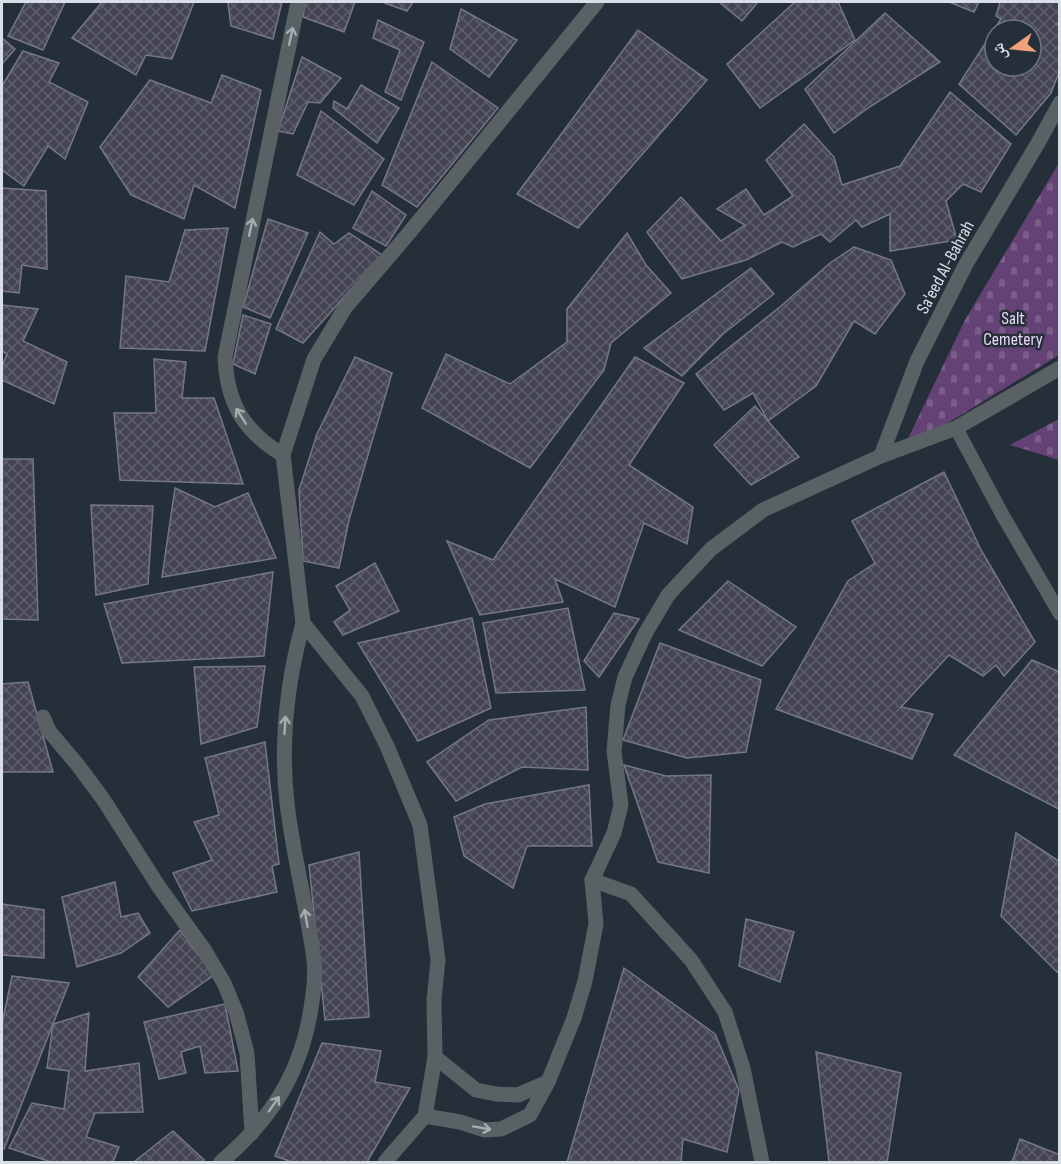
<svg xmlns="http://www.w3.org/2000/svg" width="1061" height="1164" font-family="'Sofia Sans Condensed','Noto Naskh Arabic',sans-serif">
<defs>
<pattern id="cemetery-stones" width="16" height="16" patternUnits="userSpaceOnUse" patternTransform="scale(1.5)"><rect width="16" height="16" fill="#654275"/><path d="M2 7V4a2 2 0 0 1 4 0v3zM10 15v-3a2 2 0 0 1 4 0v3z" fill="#7a5d89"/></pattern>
<pattern id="building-cross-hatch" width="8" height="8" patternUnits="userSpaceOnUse" patternTransform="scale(1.5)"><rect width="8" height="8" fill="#444453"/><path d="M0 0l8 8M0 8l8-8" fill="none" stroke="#5e5f6c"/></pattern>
</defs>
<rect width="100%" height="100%" fill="#252f3a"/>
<g fill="url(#cemetery-stones)">
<path d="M1059,163V355L902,451L965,320Z"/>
<path d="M1059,419V460L1010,445Z"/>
</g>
<g fill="url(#building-cross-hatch)" stroke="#767786" stroke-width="1.5" fill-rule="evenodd">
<path d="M26,2H65L43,50L8,36Z"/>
<path d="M102,2H194L172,59L146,55L136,75L72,38Z"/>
<path d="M226,2H282L273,39L231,26L228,3Z"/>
<path d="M305,2H355L344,32L303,17Z"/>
<path d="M382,2H413L407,11Z"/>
<path d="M719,2H758L742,21Z"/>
<path d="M795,2H838L855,40L760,108L727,64Z"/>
<path d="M949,2H979L974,12Z"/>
<path d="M1000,2H1060V20L1057,24L1060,26V70L1051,93L1016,135L959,84L1001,19L996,16ZM995,30H1031V66H995Z"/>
<path d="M461,9L517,40L489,77L450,49Z"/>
<path d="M885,13L940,62L871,106L834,133L805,89Z"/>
<path d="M378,20L424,42L401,100L385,92L400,50L373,38Z"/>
<path d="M638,30L707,80L578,228L517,194Z"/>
<path d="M2,38L15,49L2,64Z"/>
<path d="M23,51L59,63L49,82L88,102L65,159L48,146L24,186L2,170V86Z"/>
<path d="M302,57L341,78L320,103L308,102L293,134L278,131Z"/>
<path d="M432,62L498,108L417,207L382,185Z"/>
<path d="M222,75L261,90L235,208L194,185L184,219L131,195L100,147L150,80L211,103Z"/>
<path d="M361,85L399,108L377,143L333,108L334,101L347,109Z"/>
<path d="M950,92L1011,144L981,192L963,184L946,201L957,240L890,251V214L862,227L856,220L830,242L821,234L793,247L782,242L746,260L682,279L647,232L681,197L721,241L745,225L717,209L746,189L764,215L793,196L766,160L804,124L834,157L842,185L900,166Z"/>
<path d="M321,111L384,159L354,205L297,175Z"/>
<path d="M2,188L46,191L47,269L22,265L19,293L2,291Z"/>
<path d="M372,191L406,215L386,246L353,228Z"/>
<path d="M268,219L308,233L270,318L243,307Z"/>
<path d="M228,228L205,351L120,348L126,276L169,282L185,230Z"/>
<path d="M320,232L334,244L349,233L382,255L303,343L276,329Z"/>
<path d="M627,233L646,265L671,293L611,343L604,370L530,468L422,408L446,354L510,384L567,342V309Z"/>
<path d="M854,247L891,260L905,294L875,334L854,321L816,386L768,421L753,393L724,410L696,374L781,306L830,263Z"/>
<path d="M751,268L774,294L723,334L682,376L644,348Z"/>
<path d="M2,305L38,309L23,341L67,362L54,404L2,380V367L7,354L2,351Z"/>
<path d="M243,315L271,324L255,374L233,364Z"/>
<path d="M355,357L392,373L349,520L339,568L303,561L299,490L317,434Z"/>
<path d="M635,357L684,383L629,465L693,507L687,544L644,523L615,607L555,579L563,602L480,615L447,541L493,560Z"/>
<path d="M154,359L186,362L182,398H214L243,484L120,480L114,413H156Z"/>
<path d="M755,406L799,457L751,485L714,445Z"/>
<path d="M2,459H33L38,620L2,619Z"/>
<path d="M944,472L981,550L1035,642L1004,676L996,665L983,676L949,655L901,707L933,714L912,759L776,709L848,581L875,563L852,521Z"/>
<path d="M175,488L215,507L248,493L276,558L162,577Z"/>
<path d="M91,505L153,506L148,584L96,595Z"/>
<path d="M375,563L399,611L343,635L334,622L350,610L336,586Z"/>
<path d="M273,572L264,656L122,663L104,604Z"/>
<path d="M728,581L796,627L762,666L679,630Z"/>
<path d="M568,608L585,690L496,693L483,623Z"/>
<path d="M614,613L639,619L599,677L584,661Z"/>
<path d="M472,618L491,708L418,741L358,643Z"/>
<path d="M660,643L761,680L746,752L687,758L623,740Z"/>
<path d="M1032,660L1060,672L1059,809L954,755Z"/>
<path d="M265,666L257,727L201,744L194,667Z"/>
<path d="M28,682L53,772H2V684Z"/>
<path d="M586,707L588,770L522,767L456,801L427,762L489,720Z"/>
<path d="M265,742L279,864L272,866L277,892L192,911L173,873L212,860L194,822L219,815L205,758Z"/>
<path d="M624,765L666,776L711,775L709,873L658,862Z"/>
<path d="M589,785L592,846H527L513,888L464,856L454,817L485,804Z"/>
<path d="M1016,833L1060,862V975L1001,916Z"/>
<path d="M359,852L369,1017L325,1020L309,865Z"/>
<path d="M115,882L121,917L138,913L150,933L121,953L77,967L62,897Z"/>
<path d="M2,904L44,910V958L2,955Z"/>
<path d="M746,919L794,932L780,982L739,966Z"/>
<path d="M180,930L214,975L168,1007L138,977Z"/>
<path d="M624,968L715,1034L739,1090L727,1152L683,1139L681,1162H567Z"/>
<path d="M12,976L69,983L4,1149L2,1148V1024Z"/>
<path d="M225,1004L238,1071L205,1073L200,1046L181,1052L186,1073L159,1079L144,1022Z"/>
<path d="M89,1013L85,1071L139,1063L143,1112L95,1113L86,1137L119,1147L113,1162H51L9,1148L32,1103L64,1109L69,1071L47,1068L53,1024Z"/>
<path d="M322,1043L381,1051L375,1082L410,1088L367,1162H292L275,1156Z"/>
<path d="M816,1052L901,1073L887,1162H829Z"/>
<path d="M173,1131L204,1160L201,1162H134Z"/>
<path d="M1020,1139L1060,1155V1162H1012Z"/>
</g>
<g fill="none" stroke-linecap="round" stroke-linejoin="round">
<path stroke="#596164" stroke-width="14" d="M956,428L1002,514L1060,614"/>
<g stroke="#596164" stroke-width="15">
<path d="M283,455C243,431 227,403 225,357L298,2"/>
<path d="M881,456L917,361L966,264L1038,143L1060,103"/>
<path d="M43,717L49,731L77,764L103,799L159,887L205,951L224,983L236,1012L247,1053L252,1133"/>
<path d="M592,880L631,894L691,960L725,1012L743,1068L762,1162"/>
<path d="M435,1057L476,1090L496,1094L518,1095L548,1082"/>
<path d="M425,1116L460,1122L485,1130L501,1129L530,1115L548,1082L574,1018L585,981L596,924L592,880L614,833L621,805L614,751L618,705L625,677L645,634L668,595L711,549L763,510L881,456L956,428L1060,368"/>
<path d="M221,1162C269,1121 299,1077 310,1014C313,996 316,978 314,960C307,907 293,855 287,803C280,741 287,682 303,623"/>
<path d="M385,1162L425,1116L435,1057L434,1000L438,960L420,825L387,746L362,696L303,623L283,455L314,359L345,308L409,233L597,2"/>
</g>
</g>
<defs><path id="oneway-shaft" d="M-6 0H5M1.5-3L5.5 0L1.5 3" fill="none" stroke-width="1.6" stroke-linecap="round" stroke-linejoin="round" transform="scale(1.5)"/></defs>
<g stroke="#a6adb2">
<use href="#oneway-shaft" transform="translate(291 36) rotate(-78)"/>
<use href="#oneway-shaft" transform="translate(251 227) rotate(-78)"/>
<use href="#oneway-shaft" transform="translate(241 416) rotate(-122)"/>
<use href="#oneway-shaft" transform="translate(285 725) rotate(-87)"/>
<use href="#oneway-shaft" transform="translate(306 918) rotate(-100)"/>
<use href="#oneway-shaft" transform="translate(274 1104) rotate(-55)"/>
<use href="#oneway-shaft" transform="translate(482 1128) rotate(10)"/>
</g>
<g text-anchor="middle" stroke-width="5" stroke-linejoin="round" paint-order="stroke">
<g font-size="18" fill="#d9dfe6" stroke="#252f3a">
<text transform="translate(945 267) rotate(-62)" y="6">Sa'eed Al-Bahrah</text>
</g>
<g font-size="18" fill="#ebd6f6" stroke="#252f3a">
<text x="1013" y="324">Salt<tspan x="1013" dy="21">Cemetery</tspan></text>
</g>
</g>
<rect width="1061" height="1164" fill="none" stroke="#d9dfe6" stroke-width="6"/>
<g transform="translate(1013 48) rotate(255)"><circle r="28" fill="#252f3a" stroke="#6d757f" stroke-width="1.5"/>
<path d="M0-4.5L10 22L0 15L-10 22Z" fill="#f1a17b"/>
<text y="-9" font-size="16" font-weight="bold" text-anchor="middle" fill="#d9dfe6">ش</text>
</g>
</svg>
